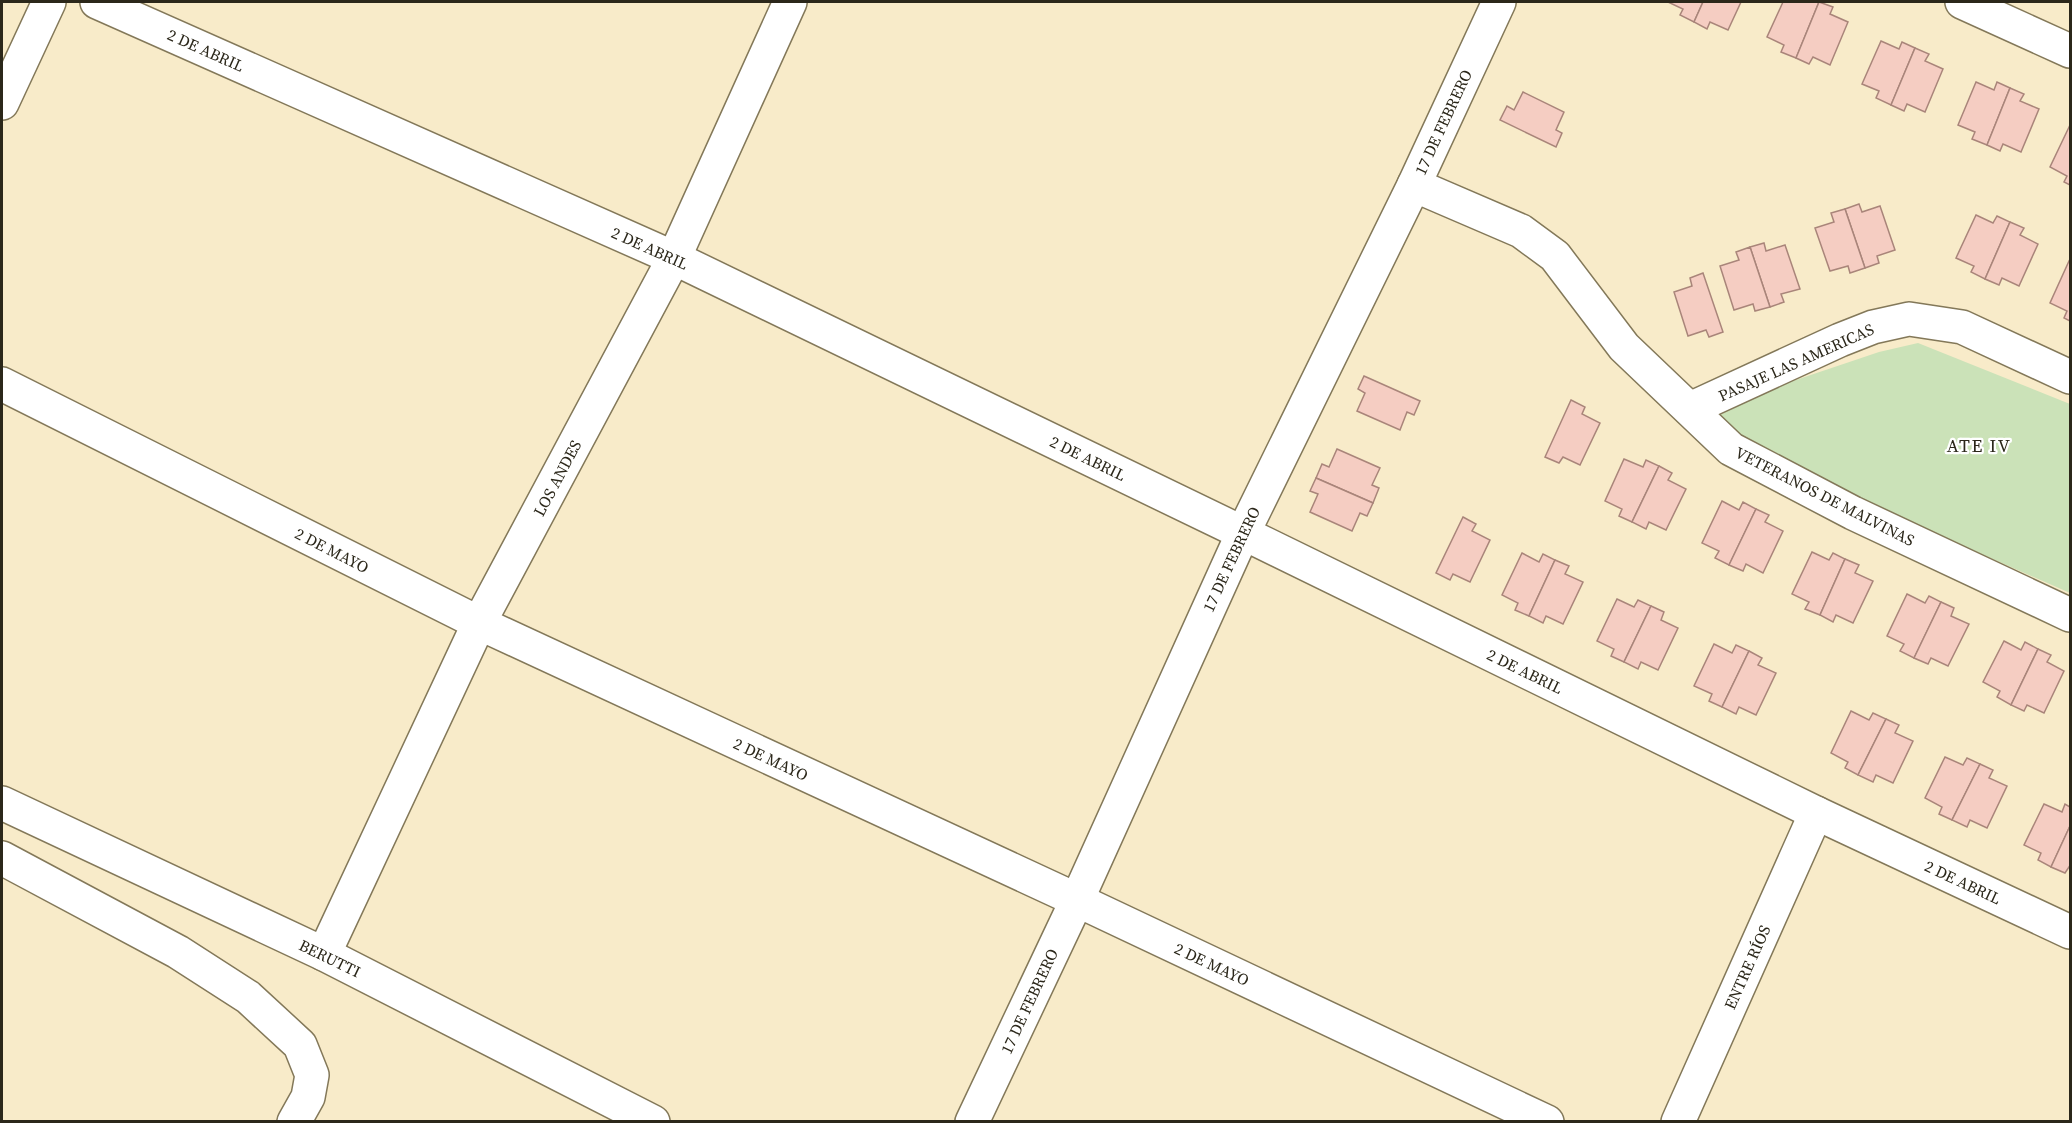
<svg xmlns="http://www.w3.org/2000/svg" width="2072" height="1123" font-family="'Source Serif 4',serif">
<rect width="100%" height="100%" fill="#f8ebc9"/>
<path fill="#cbe2b8" d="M1918,343L2070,404V593L1954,542L1757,450L1718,416L1775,387L1879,352Z"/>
<g fill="#f5cdc2" stroke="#a9857a" stroke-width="1.5">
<path d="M1668,2H1703L1694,22L1680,15L1683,9Z"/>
<path d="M1703,2H1741L1728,30L1710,22L1707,29L1694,22Z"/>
<path d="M1783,2H1819L1796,58L1781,52L1784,45L1767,37Z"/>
<path d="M1819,2L1833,7L1830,14L1848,22L1830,65L1813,57L1809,64L1796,58Z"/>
<path d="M1881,41L1899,49L1902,42L1915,48L1891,105L1876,98L1879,91L1862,84Z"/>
<path d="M1915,48L1929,54L1925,61L1943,69L1925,112L1907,104L1904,111L1891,105Z"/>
<path d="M1976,82L1994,90L1997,82L2010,88L1987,145L1972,139L1975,132L1958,125Z"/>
<path d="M2010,88L2024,94L2020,101L2039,109L2021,152L2003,144L2000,151L1987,145Z"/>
<path d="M1523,92L1564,112L1556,130L1562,133L1556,147L1500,120L1507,106L1514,110Z"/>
<path d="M2070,125V185L2064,182L2067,176L2050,167Z"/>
<path d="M1859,204L1862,212L1880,206L1895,250L1877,256L1879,263L1865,268L1845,209Z"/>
<path d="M1845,209L1865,268L1850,273L1848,266L1830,271L1815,228L1834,222L1831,213Z"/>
<path d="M1976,215L1993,223L1997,216L2010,222L1985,279L1971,272L1974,266L1956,258Z"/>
<path d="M2010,222L2024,228L2020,235L2038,244L2019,286L2002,278L1999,285L1985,279Z"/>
<path d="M1764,243L1766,251L1785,245L1800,289L1781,294L1784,302L1770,307L1750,247Z"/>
<path d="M1750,247L1770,307L1755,311L1753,304L1734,310L1720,266L1739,260L1736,252Z"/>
<path d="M2069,261L2070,262V321L2064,318L2067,311L2050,303Z"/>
<path d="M1703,273L1723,332L1709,337L1706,330L1688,336L1674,292L1692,286L1690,278Z"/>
<path d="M1364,376L1420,401L1414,415L1407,412L1400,430L1357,411L1365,393L1358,389Z"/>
<path d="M1571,400L1585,407L1582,414L1600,423L1580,465L1563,457L1559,463L1545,457Z"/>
<path d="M1337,449L1380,468L1372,485L1379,488L1373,503L1316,478L1322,464L1329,467Z"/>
<path d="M1624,459L1643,467L1646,460L1659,466L1632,522L1619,516L1622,509L1605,501Z"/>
<path d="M1659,466L1672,473L1668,480L1686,489L1666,530L1649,522L1646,529L1632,522Z"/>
<path d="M1316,478L1373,503L1367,516L1360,513L1352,531L1310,512L1318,494L1310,491Z"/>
<path d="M1722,501L1739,510L1743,502L1756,509L1729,565L1715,558L1719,551L1702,543Z"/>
<path d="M1756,509L1769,515L1765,522L1783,531L1763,573L1746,564L1743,571L1729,565Z"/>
<path d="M1463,517L1476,524L1472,531L1490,540L1470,582L1453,574L1450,580L1436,573Z"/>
<path d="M1812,552L1829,560L1833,553L1845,559L1820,615L1805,609L1809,602L1792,594Z"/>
<path d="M1522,553L1539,562L1543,554L1555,560L1529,616L1515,610L1518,603L1502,595Z"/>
<path d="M1845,559L1859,565L1855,573L1873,581L1853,623L1836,615L1833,622L1820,615Z"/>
<path d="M1555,560L1569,566L1565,574L1583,582L1563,624L1546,616L1543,623L1529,616Z"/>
<path d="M1907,594L1925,603L1929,596L1941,602L1914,658L1900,651L1904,644L1887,636Z"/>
<path d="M1617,599L1634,607L1638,600L1651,606L1624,662L1611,656L1614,649L1597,641Z"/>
<path d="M1941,602L1954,608L1951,616L1969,624L1948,666L1931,658L1928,664L1914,658Z"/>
<path d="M1651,606L1664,612L1661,620L1678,628L1658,670L1641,662L1638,669L1624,662Z"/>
<path d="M2004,641L2021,650L2025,642L2038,649L2011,705L1997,697L2000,691L1983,682Z"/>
<path d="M1714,644L1732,653L1736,645L1749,651L1722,707L1709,701L1712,694L1694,686Z"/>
<path d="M2038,649L2051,655L2047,662L2064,671L2044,713L2027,705L2024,711L2011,705Z"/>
<path d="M1749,651L1762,658L1758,665L1776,673L1756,715L1739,707L1736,714L1722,707Z"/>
<path d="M1851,711L1869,720L1873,713L1886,719L1858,775L1845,768L1848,762L1831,753Z"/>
<path d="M1886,719L1899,725L1895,733L1913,741L1893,783L1876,775L1873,782L1858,775Z"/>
<path d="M1945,757L1963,765L1967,758L1980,764L1952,820L1939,814L1942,807L1925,798Z"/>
<path d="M1980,764L1993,770L1989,778L2007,786L1987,828L1970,820L1967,827L1952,820Z"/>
<path d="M2044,804L2062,812L2065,804L2070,807V826L2051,867L2038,860L2041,853L2024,845Z"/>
<path d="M2070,826V868L2069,867L2065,873L2051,867Z"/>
</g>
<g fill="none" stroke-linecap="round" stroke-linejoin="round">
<g stroke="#837859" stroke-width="36">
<g id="minor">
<path d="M97,2L674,258L1243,533L1816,813L2070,932"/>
<path d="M1962,2L2070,51"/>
<path d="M2,103L49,2"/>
<path d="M1414,185L1521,231L1555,256L1624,347L1731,449L1853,513L2070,615"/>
<path d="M2,384L479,623L1077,900L1547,1122"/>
<path d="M1690,409L1840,340L1873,327L1909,319L1962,327L2070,377"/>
<path d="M2,803L324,954L653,1122"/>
<path d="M2,858L178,952L248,997L300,1045L312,1075L308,1097L294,1122"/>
<path d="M324,954L479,623L674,258L790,2"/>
<path d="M972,1122L1077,900L1243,533L1414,185L1499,2"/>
<path d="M1678,1122L1816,813"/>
</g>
</g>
<use href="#minor" stroke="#fff" stroke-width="33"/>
</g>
<g text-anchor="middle" stroke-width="4.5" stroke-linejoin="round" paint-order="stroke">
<g font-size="16" fill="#2b271a" stroke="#fff">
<text transform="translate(206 50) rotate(24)" y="6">2 DE ABRIL</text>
<text transform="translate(1443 122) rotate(-65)" y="6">17 DE FEBRERO</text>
<text transform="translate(650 248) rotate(24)" y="6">2 DE ABRIL</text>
<text transform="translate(1796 362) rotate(-24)" y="6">PASAJE LAS AMERICAS</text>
<text transform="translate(1088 458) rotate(26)" y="6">2 DE ABRIL</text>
<text transform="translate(557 478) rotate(-62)" y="6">LOS ANDES</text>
<text transform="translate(1825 496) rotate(27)" y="6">VETERANOS DE MALVINAS</text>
<text transform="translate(332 550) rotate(27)" y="6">2 DE MAYO</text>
<text transform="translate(1231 559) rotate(-65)" y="6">17 DE FEBRERO</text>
<text transform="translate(1525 671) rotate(26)" y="6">2 DE ABRIL</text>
<text transform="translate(771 759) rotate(25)" y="6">2 DE MAYO</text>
<text transform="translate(1963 882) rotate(25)" y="6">2 DE ABRIL</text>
<text transform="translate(330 958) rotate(26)" y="6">BERUTTI</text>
<text transform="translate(1212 964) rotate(25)" y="6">2 DE MAYO</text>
<text transform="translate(1747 967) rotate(-66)" y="6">ENTRE RÍOS</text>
<text transform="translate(1029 1001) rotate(-65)" y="6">17 DE FEBRERO</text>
</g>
<g font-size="18" letter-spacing="1.5" fill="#2b271a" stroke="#fff">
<text x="1979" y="452">ATE IV</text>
</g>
</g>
<rect width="2072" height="1123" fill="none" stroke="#2b271a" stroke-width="6"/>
</svg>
